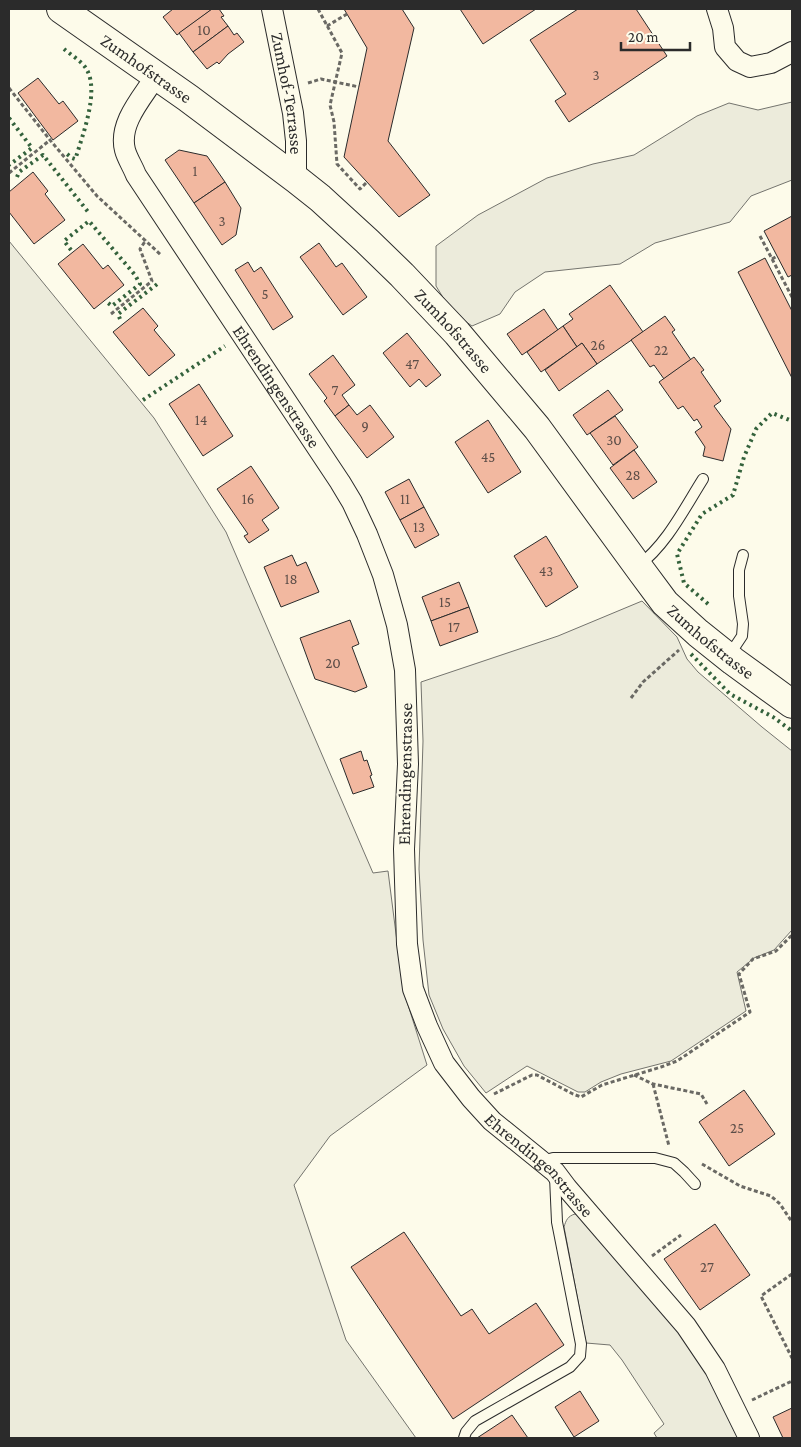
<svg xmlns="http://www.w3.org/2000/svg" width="801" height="1447" font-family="'Crimson Pro',serif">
<rect width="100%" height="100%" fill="#fdfbea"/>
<g fill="#ecebdb" stroke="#74746e">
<path d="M792,102V180L751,196L730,222L655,243L620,264L545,272L515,292L500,314L472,326L452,312L436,286V246L478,215L547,178L593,164L634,155L697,116L729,103L758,110Z"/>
<path d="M9,241L154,418L226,532L373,873L388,871L403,989L427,1065L330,1136L294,1185L346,1340L416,1438H9Z"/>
<path d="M642,601L677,637L687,659L698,672L762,727L792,751V930L774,950L754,958L737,972L746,1011L671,1061L621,1074L601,1082L585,1092H578L527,1066L486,1093L464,1066L443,1029L429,995L423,940L419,869L423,741L421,682L558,636Z"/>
<path d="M575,1214L579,1215L685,1340L706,1371L740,1438H657L654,1433L664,1424L622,1360L610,1345L586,1343L564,1227C566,1220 568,1216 575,1214Z"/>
</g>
<g fill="#f2b8a0" stroke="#2b2b2b">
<path d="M173,9H210L211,10L177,35L163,17Z"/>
<path d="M212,9H219L224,16L221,17L228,26L193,52L179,33Z"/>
<path d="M344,9H402L414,28L388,141L430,195L399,217L344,157L367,48Z"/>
<path d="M460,9H536L483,44Z"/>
<path d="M578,9H636L667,56L569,122L555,101L566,94L530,40Z"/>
<path d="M228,26L234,35L237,33L244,42L228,54L219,64L217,62L207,69L193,52Z"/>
<path d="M38,78L59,104L63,101L78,121L53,140L18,93Z"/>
<path d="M179,150L207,156L225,182L194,203L165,160Z"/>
<path d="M33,172L48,191L45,194L65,220L34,244L9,212V192Z"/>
<path d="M225,182L241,208L236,235L222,245L194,203Z"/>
<path d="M792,216V275L788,277L764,231Z"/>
<path d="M319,243L336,267L342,263L367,297L343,315L300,257Z"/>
<path d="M83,244L103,269L108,265L124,285L94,309L58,264Z"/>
<path d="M765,258L792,311V378L738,272Z"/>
<path d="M248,262L254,272L261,267L293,317L273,330L235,270Z"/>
<path d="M610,285L643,332L597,364L582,343L577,347L563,326L573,319L569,314Z"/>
<path d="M143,308L158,326L154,330L175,355L149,376L113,332Z"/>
<path d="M544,309L558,330L522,355L507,334Z"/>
<path d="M665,316L675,330L672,332L691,360L664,379L654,365L650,367L631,340Z"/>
<path d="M563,326L577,347L541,372L527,352Z"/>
<path d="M407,333L441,375L426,387L419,379L410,387L383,353Z"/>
<path d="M582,343L597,364L559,391L545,370Z"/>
<path d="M333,355L355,385L342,395L349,405L335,416L324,401L327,398L309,374Z"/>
<path d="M694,357L704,370L701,372L721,401L714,406L731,429L723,461L703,456L705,447L695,432L702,427L697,419L694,421L683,406L678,409L659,382Z"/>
<path d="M199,384L233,436L203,456L169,404Z"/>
<path d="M608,390L623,410L587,435L573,415Z"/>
<path d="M349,405L357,415L370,405L394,437L367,458L335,416Z"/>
<path d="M615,416L638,447L613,465L590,433Z"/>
<path d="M488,420L521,472L488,493L455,442Z"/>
<path d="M634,450L657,482L633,499L610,468Z"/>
<path d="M251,466L279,508L262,520L269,530L249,543L244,536L248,534L217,489Z"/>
<path d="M409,479L424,507L400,520L385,492Z"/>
<path d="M424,507L439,535L415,548L400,520Z"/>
<path d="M546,536L578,587L546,607L514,556Z"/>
<path d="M292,555L297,566L306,562L319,592L281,607L264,567Z"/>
<path d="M459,582L469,607L431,621L422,597Z"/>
<path d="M469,607L478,632L440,646L431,621Z"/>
<path d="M350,620L359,644L352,647L367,687L355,692L315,679L300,638Z"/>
<path d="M361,751L364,761L367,760L372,775L370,776L374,787L353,794L340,759Z"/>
<path d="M744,1090L775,1134L729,1166L699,1122Z"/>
<path d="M715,1224L750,1275L700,1310L664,1259Z"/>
<path d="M404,1232L461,1316L472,1309L489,1334L536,1303L564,1345L453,1419L351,1267Z"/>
<path d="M580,1391L599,1421L574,1437L555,1407Z"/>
<path d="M792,1408V1438H783L773,1417Z"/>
<path d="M512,1415L528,1438H477Z"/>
</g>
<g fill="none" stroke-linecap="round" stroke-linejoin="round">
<g stroke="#2b2b2b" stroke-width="12">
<g id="lane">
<path d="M638,566C667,544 684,509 703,479"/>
<path d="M728,657L742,636L743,624L739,596V570L743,555"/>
<path d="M542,1161L553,1158H655L674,1163L684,1172L695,1184"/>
<path d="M464,1438L466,1432L475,1421L570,1367L580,1356L581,1344L557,1222L555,1177"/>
</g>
</g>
<g stroke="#2b2b2b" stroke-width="22">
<g id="street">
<path id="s1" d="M272,9L293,113L296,141V179"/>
<path d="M717,9L723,28L725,47L737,61L750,67L771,63L792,52"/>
<path id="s2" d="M156,76C143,97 118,123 125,150C127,158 133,167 136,175L340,482L352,502L367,534L383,575L397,625L405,670L408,764L404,849L407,944L413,989L427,1026L444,1063L471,1098L492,1121L555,1172L567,1188L686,1326L715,1369L749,1438"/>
</g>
</g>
<g stroke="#2b2b2b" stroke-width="30">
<g id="secondary">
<path id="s3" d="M61,9L188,98L296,179L320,198L367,241L402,275L457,333L537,428L642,572L665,603L698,633L733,661L792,704"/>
</g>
</g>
<g stroke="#6a6964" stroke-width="3" stroke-dasharray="4 2.5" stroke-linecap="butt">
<path d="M318,9L342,53L330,105L334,122L337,164L360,189L367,182"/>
<path d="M327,26L347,14"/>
<path d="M308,83L321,79L359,87"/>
<path d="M9,88L50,140L97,196L161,255"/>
<path d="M9,173L50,140"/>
<path d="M760,236L792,297"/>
<path d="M772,259L777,256"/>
<path d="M111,314L152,281L140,249L146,240"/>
<path d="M631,698L643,682L679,650"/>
<path d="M634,1075L653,1084L701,1094L707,1104"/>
<path d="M653,1084L669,1146"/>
<path d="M494,1094L532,1075H537L573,1094L581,1097L602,1085L661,1067L677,1061L750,1012L739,974L753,959L776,951L792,935"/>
<path d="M702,1164L740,1186L771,1196L780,1204L792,1222"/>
<path d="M652,1256L681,1235"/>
<path d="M792,1274L761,1296L792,1358"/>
<path d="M752,1400L792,1381"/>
</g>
<use href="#lane" stroke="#fdfbea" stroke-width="10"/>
<use href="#street" stroke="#fdfbea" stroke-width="20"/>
<use href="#secondary" stroke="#fdfbea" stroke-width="28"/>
<g stroke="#34623c" stroke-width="4" stroke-dasharray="2.5 4" stroke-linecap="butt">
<path d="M64,49C71,55 83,62 87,70C99,92 83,134 76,157L75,159L72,158L67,154"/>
<path d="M9,118L32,148L9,165"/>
<path d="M17,177L19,172L43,155L89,213"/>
<path d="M71,250L64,241L89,221L135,275L140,284L112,306L108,303"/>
<path d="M120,319L118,314L160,282"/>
<path d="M143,400L225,346"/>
<path d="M708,604L684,583L677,554L702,514L733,495L744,457L756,429L772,413L792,421"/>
<path d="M691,654L730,694L773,717L792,731"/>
</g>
</g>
<g text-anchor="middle" stroke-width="4" stroke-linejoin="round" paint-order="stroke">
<g font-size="15" fill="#5d4e48">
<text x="204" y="35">10</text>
<text x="596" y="80">3</text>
<text x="195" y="176">1</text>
<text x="222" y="226">3</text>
<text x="265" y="299">5</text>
<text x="598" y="350">26</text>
<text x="661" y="355">22</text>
<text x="412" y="369">47</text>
<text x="335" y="395">7</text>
<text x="201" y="425">14</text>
<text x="365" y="431">9</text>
<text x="614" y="445">30</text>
<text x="488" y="462">45</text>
<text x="633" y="480">28</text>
<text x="248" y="504">16</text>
<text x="405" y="504">11</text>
<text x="419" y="532">13</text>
<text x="546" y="576">43</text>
<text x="291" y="584">18</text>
<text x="445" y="607">15</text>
<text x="454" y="632">17</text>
<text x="333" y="668">20</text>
<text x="737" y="1133">25</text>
<text x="707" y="1272">27</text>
</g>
<g font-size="18" fill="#2b2b2b" stroke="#fdfbea">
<text dy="6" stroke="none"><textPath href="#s3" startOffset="104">Zumhofstrasse</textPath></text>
<text dy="6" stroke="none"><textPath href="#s1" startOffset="86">Zumhof-Terrasse</textPath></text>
<text dy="6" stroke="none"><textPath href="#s3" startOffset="509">Zumhofstrasse</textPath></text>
<text dy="6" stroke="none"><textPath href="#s2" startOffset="364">Ehrendingenstrasse</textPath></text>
<text dy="6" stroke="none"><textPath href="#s3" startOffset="914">Zumhofstrasse</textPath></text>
<text transform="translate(405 774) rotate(-89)" y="6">Ehrendingenstrasse</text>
<text dy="6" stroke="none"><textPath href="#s2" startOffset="1219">Ehrendingenstrasse</textPath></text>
</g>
</g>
<rect width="801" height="1447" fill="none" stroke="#2b2b2b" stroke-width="20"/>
<path d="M621 42v8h69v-8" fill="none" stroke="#2b2b2b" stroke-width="2.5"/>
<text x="628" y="42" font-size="15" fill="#2b2b2b" stroke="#fdfbea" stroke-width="4" paint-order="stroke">20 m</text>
</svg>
